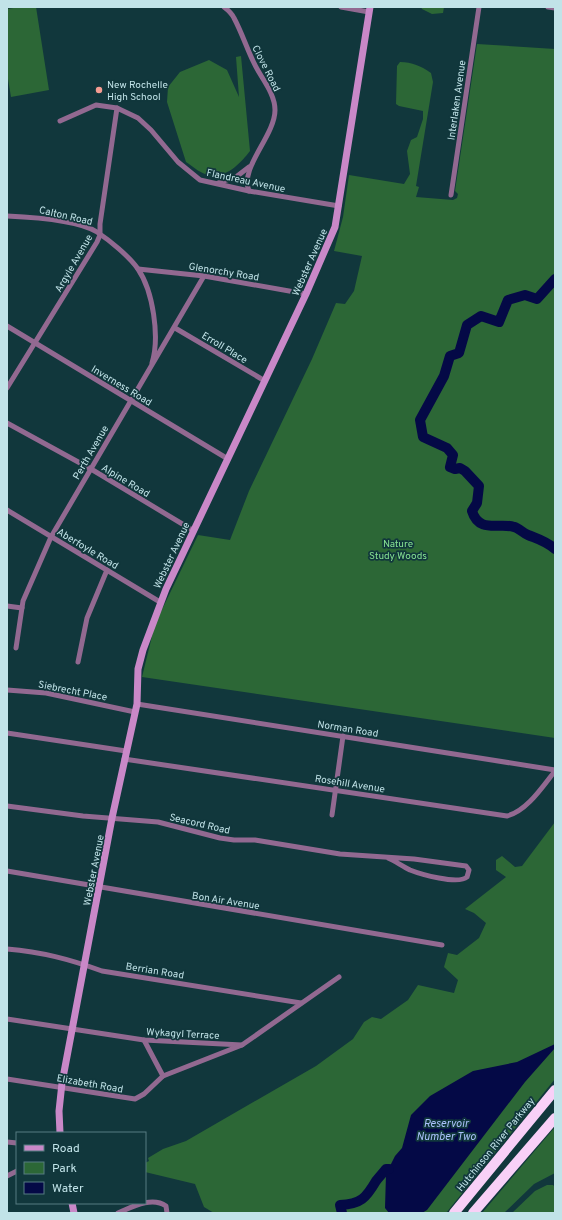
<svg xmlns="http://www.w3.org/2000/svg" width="562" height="1220" font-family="Overpass,sans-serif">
<rect width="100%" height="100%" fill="#11373c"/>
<g fill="#2c6736">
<path d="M20,7H36L49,90L11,97L7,73V9Z"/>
<path d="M421,7H444L443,13L432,14L422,9Z"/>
<path d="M477,44L555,49V738L142,677L155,624L198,535L230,540L249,491L312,359L336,303L345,304L354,291L362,256L334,251L343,217L349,175L404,184L410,174L407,151L411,140L417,137L423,119V111L399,106L396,104L397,66L400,62C412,62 421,66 431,73L433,82L416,186L419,187L416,197L453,200L457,198L458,194L455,191Z"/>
<path d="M241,56L250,151C240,164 224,181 205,174C199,172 192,166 186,162L167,102L168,87L180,72L209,60L227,70L239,97L236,57Z"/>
<path d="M555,822V1079L446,1213H214L204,1207L195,1184L145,1172V1163L149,1161L148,1158L163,1149L186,1141L316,1066L353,1039L364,1022L372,1017L381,1019L408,1000L418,985L454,993L458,980L444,967L448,953L457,955L479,938L486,923L474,913L465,909L506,877L496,870V860L502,856L515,867L522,866Z"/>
<path d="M555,1127V1173L534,1184L504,1213H482Z"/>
<path d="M547,1185H553L555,1187V1213H512L535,1191Z"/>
</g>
<path fill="#040946" d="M555,1044V1048L525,1082L427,1210L422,1213H389L385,1208L386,1174L395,1156L402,1148L411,1115L430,1096L473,1071L517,1062Z"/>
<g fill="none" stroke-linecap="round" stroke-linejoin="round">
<g stroke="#040946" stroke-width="10">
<path d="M555,279L537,299L525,295L508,300L499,322L481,316L467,325L459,353L450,356L444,376L420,420L423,437L447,448L453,455L450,467L455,469L460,468L465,471L479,486L477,503L472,511C479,534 500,522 514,527C519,528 523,533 528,535C538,539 546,541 555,549"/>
<path d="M342,1213L340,1205C361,1204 366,1198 376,1181C379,1177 383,1173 386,1169H389"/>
</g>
<g stroke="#926991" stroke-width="5">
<path d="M224,7C228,10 232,14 234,18C242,33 247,49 254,63C261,78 275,93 275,110C275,136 239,168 249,191"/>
<path d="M341,7L369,12"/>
<path d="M548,7L555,8"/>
<path d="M60,121L96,105L117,108L138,118L151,130L178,162L200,180L249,191L339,206"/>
<path d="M218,183L236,177L249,167"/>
<path d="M451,195L479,7"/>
<path d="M7,216C30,217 78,220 97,232C109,240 129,256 138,269C153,291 160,337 152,363"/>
<path d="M138,269L204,276L306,294"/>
<path d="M7,326L228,459"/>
<path d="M175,328L265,381"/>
<path d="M7,388L97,242L100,235V224L117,108"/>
<path d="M7,423L91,469L194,531"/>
<path d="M7,510L160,602"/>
<path d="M7,606L22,608"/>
<path d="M16,648L23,601L51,537L204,276"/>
<path d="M78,662L87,618L107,570"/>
<path d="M7,690L46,693L135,712"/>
<path d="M137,704L555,770"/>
<path d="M7,733L126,751"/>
<path d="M124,759L507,816C527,811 543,786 555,771"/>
<path d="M7,806L83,816L158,822L220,838L234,840H255L340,854L414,859L466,866L469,870L467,877C458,885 420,874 410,870C402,866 395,861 388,858"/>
<path d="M332,815L343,736"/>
<path d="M7,871L442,945"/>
<path d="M7,949C42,952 69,959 102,971L301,1003"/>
<path d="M7,1019L144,1040L242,1045L339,977"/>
<path d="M144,1040L163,1076"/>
<path d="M7,1079L135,1099L144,1094L163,1076L242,1045"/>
<path d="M7,1142L17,1143"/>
<path d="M7,1176L17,1171"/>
<path d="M118,1213C132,1207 152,1196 166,1206L167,1213"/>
</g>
<g stroke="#c988c8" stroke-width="7">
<path d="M60,1133L59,1111L62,1083L112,818L137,704L138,669L143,650L166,589L306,294L335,227L370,7"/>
<path d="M72,1203L74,1213"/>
</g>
<g stroke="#f8d0f7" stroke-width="10">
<path d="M454,1213L555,1090"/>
<path d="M473,1213L555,1118"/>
</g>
</g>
<circle fill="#f59c92" stroke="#11373c" stroke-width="1.5" cx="99" cy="90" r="4"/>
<g text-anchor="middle" stroke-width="3.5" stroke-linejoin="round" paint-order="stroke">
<g font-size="10" fill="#c1e3e8" stroke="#11373c">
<text transform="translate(267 68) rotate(63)" y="4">Clove Road</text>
<text transform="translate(456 100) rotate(-82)" y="4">Interlaken Avenue</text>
<text transform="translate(246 180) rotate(12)" y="4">Flandreau Avenue</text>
<text transform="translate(66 215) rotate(13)" y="4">Calton Road</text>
<text transform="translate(309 262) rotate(-66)" y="4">Webster Avenue</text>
<text transform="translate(73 263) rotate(-60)" y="4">Argyle Avenue</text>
<text transform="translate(224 271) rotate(9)" y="4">Glenorchy Road</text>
<text transform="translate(225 347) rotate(31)" y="4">Erroll Place</text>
<text transform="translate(122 385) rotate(31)" y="4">Inverness Road</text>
<text transform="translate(90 452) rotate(-60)" y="4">Perth Avenue</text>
<text transform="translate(126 480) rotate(31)" y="4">Alpine Road</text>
<text transform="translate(88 548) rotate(31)" y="4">Aberfoyle Road</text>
<text transform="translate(171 555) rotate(-65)" y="4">Webster Avenue</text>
<text transform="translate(73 690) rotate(11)" y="4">Siebrecht Place</text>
<text transform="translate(348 728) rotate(9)" y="4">Norman Road</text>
<text transform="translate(350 783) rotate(9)" y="4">Rosehill Avenue</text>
<text transform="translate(200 823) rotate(13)" y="4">Seacord Road</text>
<text transform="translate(93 870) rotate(-79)" y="4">Webster Avenue</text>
<text transform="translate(226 900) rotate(9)" y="4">Bon Air Avenue</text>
<text transform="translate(155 970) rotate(9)" y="4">Berrian Road</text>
<text transform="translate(183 1033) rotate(3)" y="4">Wykagyl Terrace</text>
<text transform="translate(90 1083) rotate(10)" y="4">Elizabeth Road</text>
<text transform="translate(495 1144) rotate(-51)" y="4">Hutchinson River Parkway</text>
</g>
<g font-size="10" fill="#c1e3e8" stroke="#11373c" text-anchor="start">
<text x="107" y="88">New Rochelle<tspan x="107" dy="12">High School</tspan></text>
</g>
<g font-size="10" fill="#86e192" stroke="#11373c">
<text x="398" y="547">Nature<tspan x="398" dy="12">Study Woods</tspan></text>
</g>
<g font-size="11" font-style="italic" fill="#aac1fa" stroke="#11373c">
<text x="446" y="1127">Reservoir<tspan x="446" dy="13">Number Two</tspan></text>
</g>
</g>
<rect width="562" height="1220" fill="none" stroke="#c1e3e8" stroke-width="16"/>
<rect x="16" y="1132" width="130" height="72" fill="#11373c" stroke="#577c81"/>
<rect x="24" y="1145" width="20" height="6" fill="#c988c8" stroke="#577c81"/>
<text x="52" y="1152" font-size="12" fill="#c1e3e8">Road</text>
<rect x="24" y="1162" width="20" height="12" fill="#2c6736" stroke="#577c81"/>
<text x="52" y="1172" font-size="12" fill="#c1e3e8">Park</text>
<rect x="24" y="1182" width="20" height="12" fill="#040946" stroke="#577c81"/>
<text x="52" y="1192" font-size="12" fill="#c1e3e8">Water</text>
</svg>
